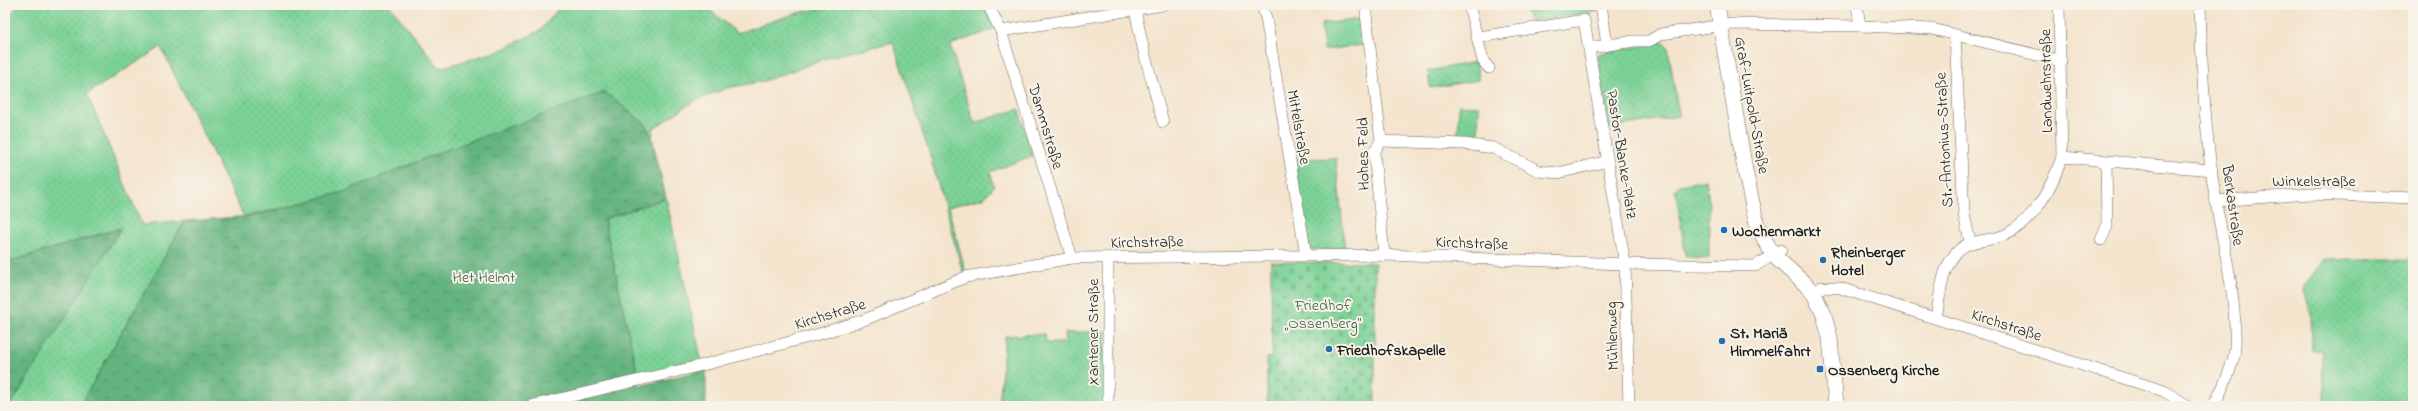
<svg xmlns="http://www.w3.org/2000/svg" width="2418" height="411" font-family="'Indie Flower',sans-serif">
<defs>
<pattern id="green-dots" width="8" height="8" patternUnits="userSpaceOnUse"><rect width="8" height="8" fill="#7bd296"/><path d="M2 2h.1M6 6h.1" fill="none" stroke="#6ab481" stroke-width="1.8" stroke-linecap="round"/></pattern>
<pattern id="forest-crowns" width="20" height="18" patternUnits="userSpaceOnUse"><rect width="20" height="18" fill="#64b47f"/><path d="M2 6a3 3 0 1 1 6 0M12 15a3 3 0 1 1 6 0" fill="none" stroke="#529267"/></pattern>
<pattern id="cemetery-stones" width="16" height="16" patternUnits="userSpaceOnUse"><rect width="16" height="16" fill="#7bd296"/><path d="M2 7V4a2 2 0 0 1 4 0v3zM10 15v-3a2 2 0 0 1 4 0v3z" fill="#6ab481"/></pattern>
</defs>
<rect width="100%" height="100%" fill="#f7f3e8"/>
<filter id="ink" filterUnits="userSpaceOnUse"><feTurbulence type="fractalNoise" baseFrequency=".025" numOctaves="2"/><feDisplacementMap in="SourceGraphic" scale="8" xChannelSelector="R" yChannelSelector="G"/><feConvolveMatrix kernelMatrix="1 2 1 2 8 2 1 2 1" color-interpolation-filters="sRGB"/></filter>
<filter id="wash" filterUnits="userSpaceOnUse"><feTurbulence type="fractalNoise" baseFrequency=".012" numOctaves="4" result="noise"/><feDisplacementMap in="SourceGraphic" scale="16" xChannelSelector="R" yChannelSelector="G"/><feGaussianBlur stdDeviation="0.9" result="paint"/><feColorMatrix in="noise" values="0 0 0 0 0 0 0 0 0 0 0 0 0 0 0 0 0 1.4 0 .05"/><feComposite in="paint" operator="in"/></filter>
<g filter="url(#wash)">
<rect width="100%" height="100%" fill="#f4e4cd"/>
<g fill="url(#green-dots)" stroke="#4c7759">
<path d="M20,5H389L440,68L499,51L541,30L561,5H704L737,33L794,14L835,5H985L995,29L950,45L974,123L1019,109L1032,156L990,172L994,186L984,198L948,207L966,273H963L929,152L893,42L830,57L764,81L727,88L694,101L654,128L652,137L644,122L244,217L161,47L87,94L142,225L185,221L80,406H10L120,228L8,262L5,247V18Z"/>
<path d="M1525,5H1598L1599,11L1529,22Z"/>
<path d="M1360,19L1363,45L1324,50L1321,24Z"/>
<path d="M1664,42L1668,47L1679,116L1609,128L1598,55L1601,53Z"/>
<path d="M1476,62L1479,80L1430,88L1428,71Z"/>
<path d="M1459,105L1479,106L1478,137H1458Z"/>
<path d="M1336,158L1345,251L1309,249L1294,159Z"/>
<path d="M1706,180C1711,205 1708,232 1709,258L1686,257L1675,189L1679,185Z"/>
<path d="M666,198L702,363L638,379L604,219Z"/>
<path d="M2324,259H2413V406H2326L2321,350L2312,351L2311,314L2303,288Z"/>
<path d="M1105,331V406H999L1005,336L1045,334L1046,343H1066L1065,333Z"/>
</g>
<g fill="url(#forest-crowns)" stroke="#40684e">
<path d="M605,92L644,123L652,137L666,198L604,219L640,386L706,369V406H80L185,221L252,216L343,192L438,153Z"/>
<path d="M121,228L10,406H5V263Z"/>
</g>
<path fill="url(#cemetery-stones)" stroke="#4c7759" d="M1271,262L1375,263V406H1267V358L1272,357Z"/>
</g>
<g filter="url(#ink)">
<g fill="none" stroke-linecap="round" stroke-linejoin="round">
<g stroke="#68625a" stroke-width="12">
<g id="street">
<path d="M988,5L1001,31L1072,258"/>
<path d="M1262,5L1266,18L1306,255"/>
<path d="M1368,5L1366,14L1381,141L1374,152L1384,255"/>
<path d="M1469,5L1483,61L1489,68"/>
<path d="M1601,5L1607,45"/>
<path d="M1857,5L1860,26"/>
<path d="M2200,5C2202,71 2205,137 2216,202C2224,249 2237,298 2235,347C2235,362 2221,393 2213,406"/>
<path d="M1135,10L1144,52L1163,122"/>
<path d="M1001,31L1162,5"/>
<path d="M1955,35L1964,214L1970,242"/>
<path d="M1479,37L1584,20L1625,264L1629,406"/>
<path d="M1589,48L1634,41H1649L1661,34L1731,24L1860,26L1932,29L2061,61"/>
<path d="M1381,141L1464,144L1493,148L1539,171L1558,173L1608,161"/>
<path d="M2062,157L2212,170"/>
<path d="M2216,201L2309,194L2413,198"/>
<path d="M2101,240L2107,226L2106,161"/>
<path d="M1108,258V406"/>
<path d="M1814,294L1822,287L1840,288L2164,391L2188,406"/>
<path d="M1936,318C1939,303 1941,277 1948,265C1964,233 1985,246 2009,233C2037,217 2052,186 2062,157L2059,5"/>
<path d="M530,406L707,364L816,335L864,320L966,277L1072,258L1384,255L1625,264L1755,266L1781,250"/>
</g>
</g>
<g stroke="#68625a" stroke-width="16">
<path id="secondary" d="M1717,5L1745,170L1757,225L1773,255L1805,284L1814,294L1824,315L1830,338L1836,406"/>
</g>
<use href="#street" stroke="#fff" stroke-width="11"/>
<use href="#secondary" stroke="#fff" stroke-width="15"/>
</g>
</g>
<g fill="#1f6fb2" stroke="#f7f3e8" stroke-width="1.5">
<circle cx="1724" cy="230" r="4"/>
<circle cx="1823" cy="260" r="4"/>
<circle cx="1722" cy="341" r="4"/>
<circle cx="1329" cy="349" r="4"/>
<rect x="1816" y="365" width="8" height="8" rx="2"/>
</g>
<g text-anchor="middle" stroke-width="4" stroke-linejoin="round" paint-order="stroke">
<g font-size="16" fill="#1c1c1c" stroke="#f7f3e8">
<text transform="translate(2045 81) rotate(-91)" y="6">Landwehrstraße</text>
<text transform="translate(1753 105) rotate(80)" y="6">Graf-Luitpold-Straße</text>
<text transform="translate(1047 126) rotate(73)" y="6">Dammstraße</text>
<text transform="translate(1300 127) rotate(80)" y="6">Mittelstraße</text>
<text transform="translate(1943 140) rotate(-93)" y="6">St.-Antonius-Straße</text>
<text transform="translate(1362 154) rotate(-91)" y="6">Hohes Feld</text>
<text transform="translate(1623 154) rotate(81)" y="6">Pastor-Blanke-Platz</text>
<text x="2314" y="186">Winkelstraße</text>
<text transform="translate(2234 205) rotate(82)" y="6">Berkastraße</text>
<text transform="translate(1147 241) rotate(-1)" y="6">Kirchstraße</text>
<text transform="translate(1472 242) rotate(2)" y="6">Kirchstraße</text>
<text transform="translate(830 313) rotate(-17)" y="6">Kirchstraße</text>
<text transform="translate(2007 324) rotate(18)" y="6">Kirchstraße</text>
<text transform="translate(1092 332) rotate(-90)" y="6">Xantener Straße</text>
<text transform="translate(1611 336) rotate(-92)" y="6">Mühlenweg</text>
</g>
<g font-size="16" font-weight="bold" fill="#1c1c1c" stroke="#f7f3e8" text-anchor="start">
<text x="1732" y="236">Wochenmarkt</text>
<text x="1831" y="257">Rheinberger<tspan x="1831" dy="18">Hotel</tspan></text>
<text x="1730" y="338">St. Mariä<tspan x="1730" dy="18">Himmelfahrt</tspan></text>
<text x="1337" y="355">Friedhofskapelle</text>
<text x="1828" y="375">Ossenberg Kirche</text>
</g>
<g font-size="16" fill="#3d5c47" stroke="#f7f3e8">
<text x="484" y="282">Het Helmt</text>
<text x="1323" y="310">Friedhof<tspan x="1323" dy="18">„Ossenberg“</tspan></text>
</g>
</g>
<rect width="2418" height="411" fill="none" stroke="#f7f3e8" stroke-width="20"/>
</svg>
